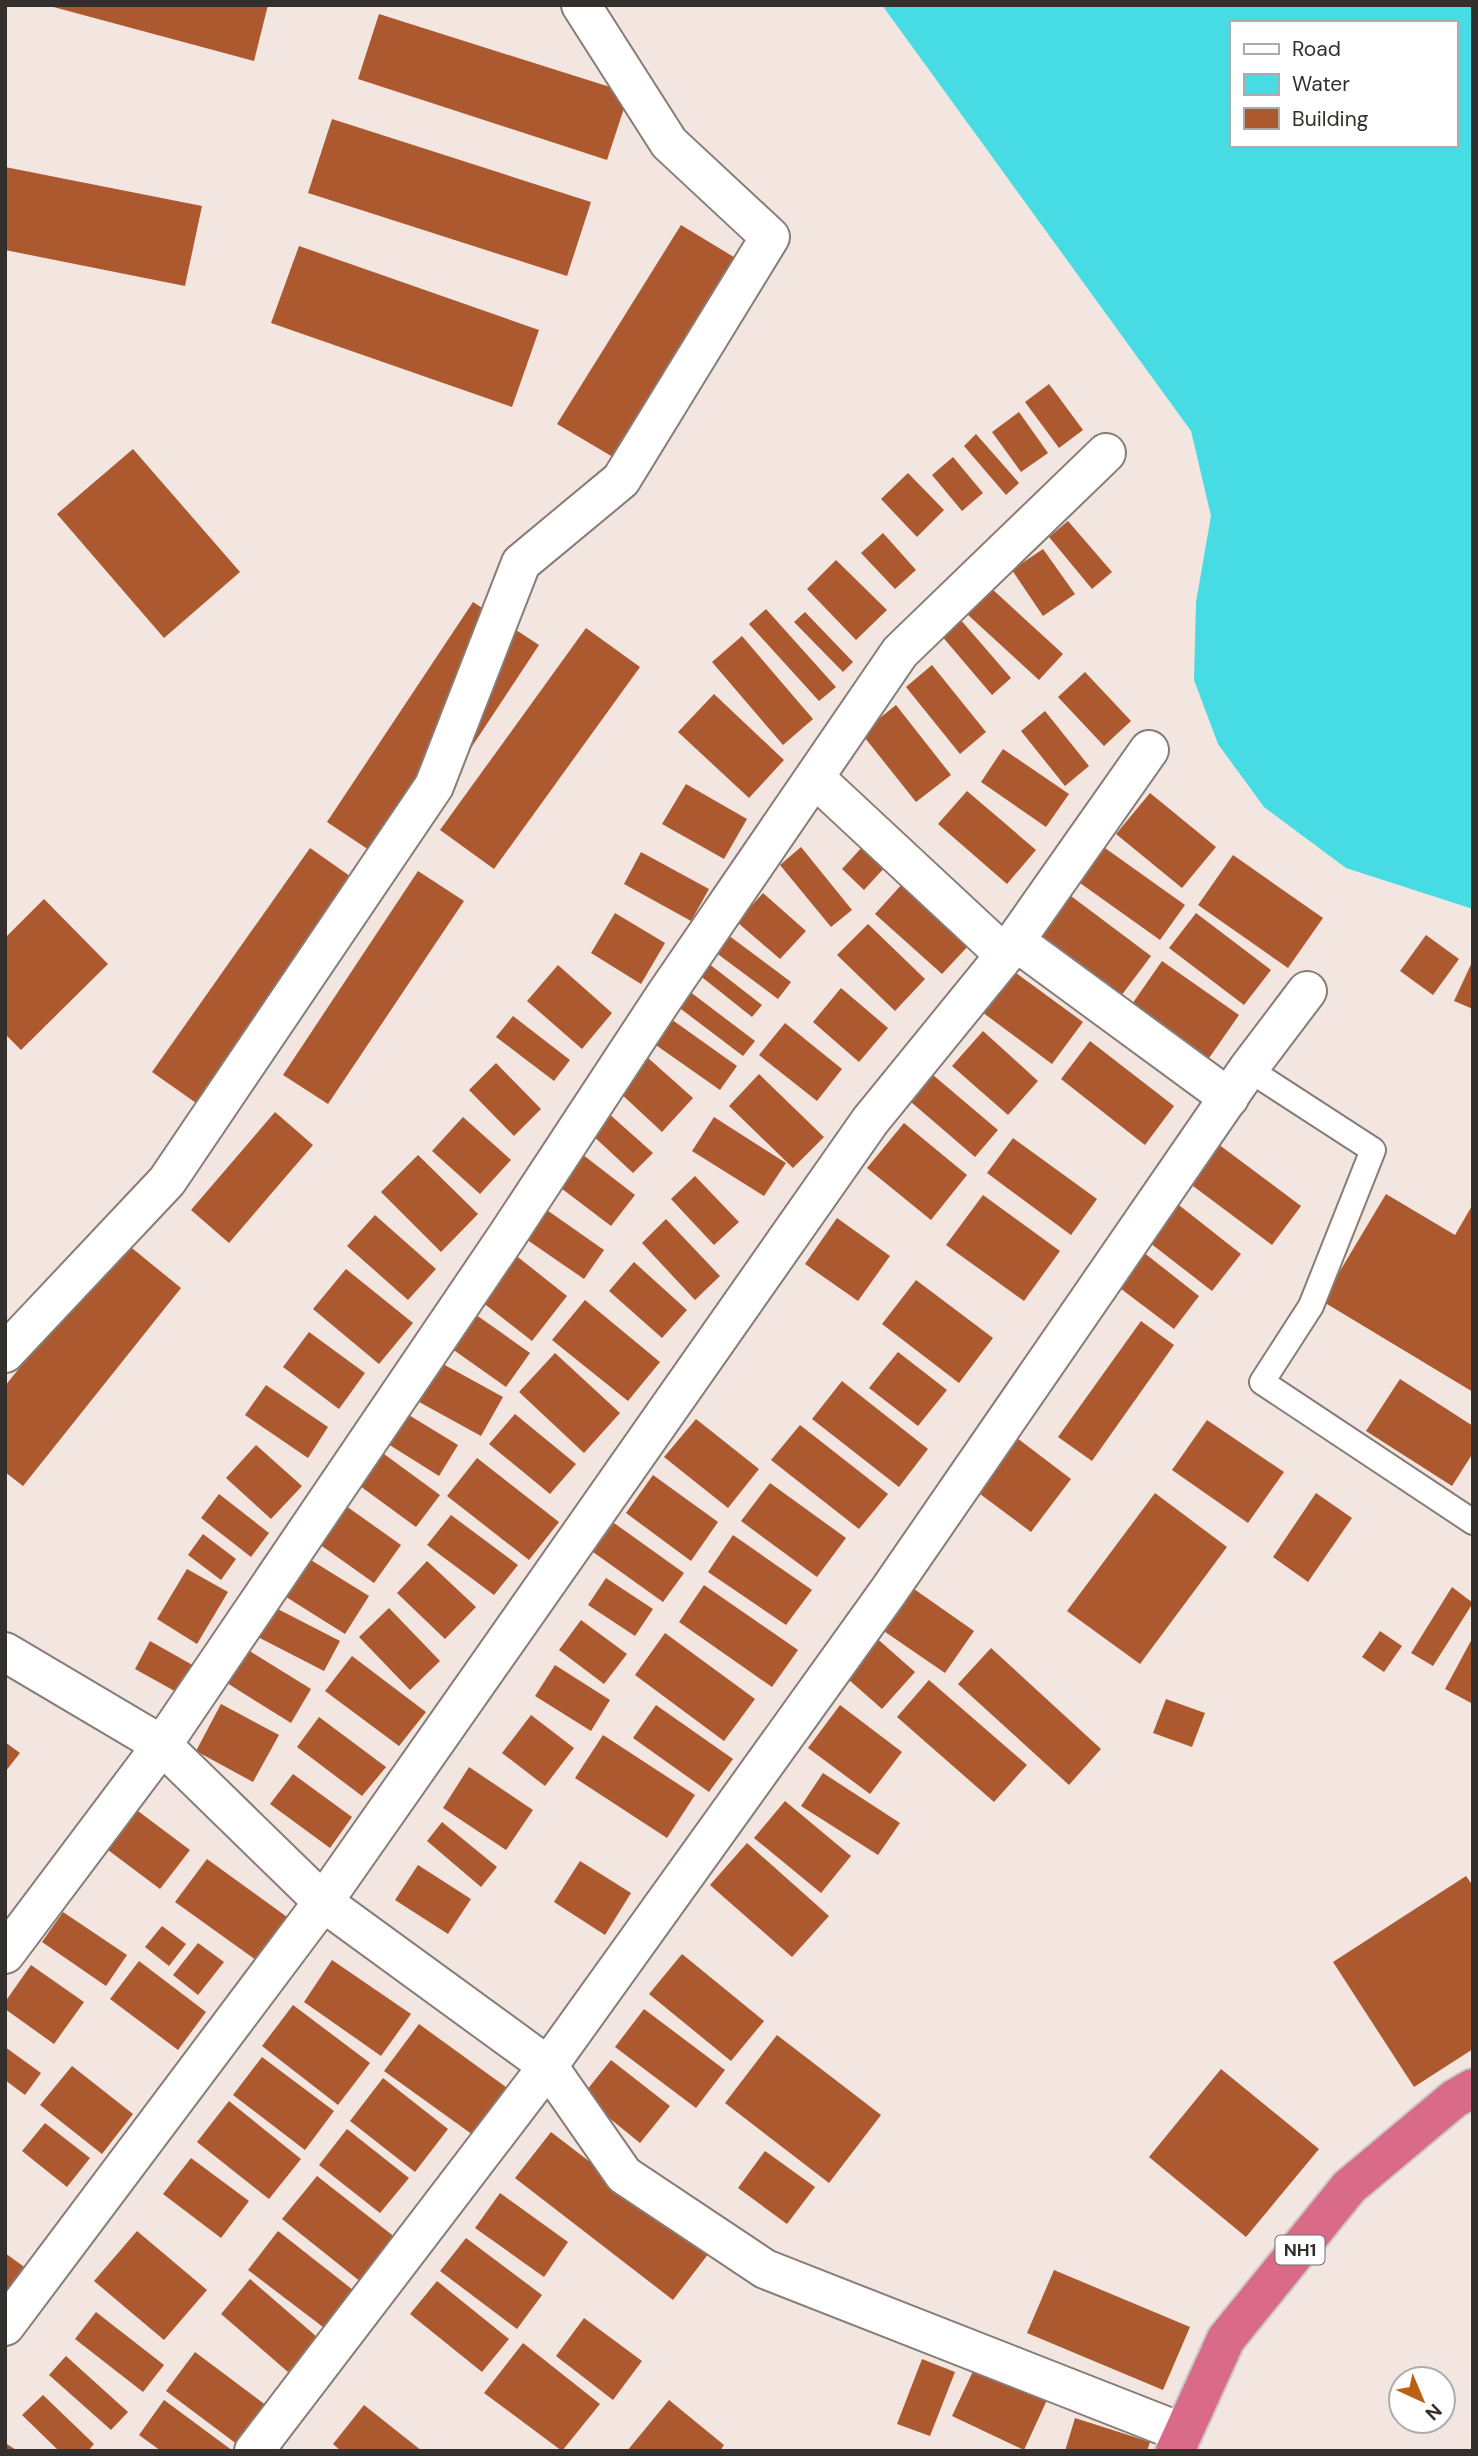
<svg xmlns="http://www.w3.org/2000/svg" width="1478" height="2456" font-family="'DM Sans',sans-serif">
<rect width="100%" height="100%" fill="#f3e6e0"/>
<path fill="#47dbe4" fill-rule="evenodd" d="M882,5H1473V909L1346,868L1264,807L1218,744L1194,680L1196,602L1211,516L1191,431ZM1231,23H1455V145H1231Z"/>
<g fill="#ad5930">
<path d="M46,5H268L254,61Z"/>
<path d="M379,14L629,93L607,160L358,79Z"/>
<path d="M332,119L591,202L567,276L308,193Z"/>
<path d="M5,167L202,206L185,286L5,250Z"/>
<path d="M681,225L742,262L618,460L557,424Z"/>
<path d="M299,246L539,330L512,407L271,323Z"/>
<path d="M1049,384L1083,430L1059,448L1025,402Z"/>
<path d="M1019,412L1048,453L1021,472L992,432Z"/>
<path d="M976,434L1019,483L1006,495L964,446Z"/>
<path d="M133,449L240,572L164,638L57,514Z"/>
<path d="M953,457L983,493L962,511L932,475Z"/>
<path d="M908,473L944,510L917,537L881,499Z"/>
<path d="M1068,521L1112,572L1092,589L1049,537Z"/>
<path d="M883,533L916,570L895,589L861,553Z"/>
<path d="M1043,549L1075,594L1043,616L1012,570Z"/>
<path d="M836,560L887,610L856,640L807,589Z"/>
<path d="M991,588L1063,654L1039,680L967,614Z"/>
<path d="M473,602L539,645L393,866L327,822Z"/>
<path d="M766,609L836,687L819,701L749,624Z"/>
<path d="M805,612L853,662L843,672L794,622Z"/>
<path d="M960,619L1011,678L992,695L941,635Z"/>
<path d="M586,628L640,667L494,869L440,830Z"/>
<path d="M742,636L813,719L783,745L712,662Z"/>
<path d="M932,665L986,732L960,754L906,687Z"/>
<path d="M1085,672L1131,721L1104,746L1058,697Z"/>
<path d="M714,694L784,760L749,798L678,732Z"/>
<path d="M896,705L951,775L916,802L861,733Z"/>
<path d="M1045,711L1089,766L1065,786L1021,731Z"/>
<path d="M1003,749L1069,794L1046,827L981,782Z"/>
<path d="M686,784L747,819L724,859L662,824Z"/>
<path d="M967,791L1036,850L1007,884L938,824Z"/>
<path d="M1150,793L1216,847L1182,888L1116,834Z"/>
<path d="M864,845L886,866L864,890L842,869Z"/>
<path d="M801,847L852,910L831,927L780,865Z"/>
<path d="M310,848L374,893L216,1117L152,1072Z"/>
<path d="M1105,848L1185,905L1160,940L1080,883Z"/>
<path d="M641,852L709,889L691,921L624,884Z"/>
<path d="M1233,855L1323,918L1288,968L1198,905Z"/>
<path d="M418,871L464,901L328,1104L283,1075Z"/>
<path d="M903,883L970,944L942,974L875,914Z"/>
<path d="M763,893L806,931L780,959L737,922Z"/>
<path d="M1071,896L1151,956L1118,1000L1038,939Z"/>
<path d="M44,899L108,964L21,1050L5,1034V938Z"/>
<path d="M615,913L665,943L641,984L591,953Z"/>
<path d="M1196,913L1271,970L1244,1005L1169,948Z"/>
<path d="M868,924L925,979L895,1011L837,955Z"/>
<path d="M724,932L791,982L778,999L711,949Z"/>
<path d="M1426,935L1459,959L1433,995L1400,971Z"/>
<path d="M1473,960V1009L1454,1001Z"/>
<path d="M1162,961L1239,1015L1207,1061L1130,1007Z"/>
<path d="M708,963L762,1005L752,1017L698,974Z"/>
<path d="M558,965L612,1013L582,1049L527,1001Z"/>
<path d="M1009,968L1083,1022L1052,1064L978,1009Z"/>
<path d="M841,988L888,1028L859,1062L813,1022Z"/>
<path d="M689,991L755,1041L743,1056L677,1006Z"/>
<path d="M513,1016L570,1060L554,1081L496,1037Z"/>
<path d="M671,1019L737,1066L720,1090L653,1043Z"/>
<path d="M785,1023L842,1069L817,1101L759,1055Z"/>
<path d="M983,1031L1038,1081L1008,1115L952,1066Z"/>
<path d="M1090,1041L1174,1106L1145,1145L1061,1079Z"/>
<path d="M647,1057L693,1098L662,1132L617,1090Z"/>
<path d="M496,1063L541,1109L514,1136L469,1090Z"/>
<path d="M759,1074L824,1137L793,1168L729,1106Z"/>
<path d="M933,1075L998,1130L975,1157L911,1102Z"/>
<path d="M275,1112L313,1145L229,1243L191,1210Z"/>
<path d="M607,1112L653,1153L633,1173L589,1132Z"/>
<path d="M463,1117L511,1160L480,1194L432,1151Z"/>
<path d="M714,1117L786,1163L764,1196L692,1151Z"/>
<path d="M904,1123L967,1175L931,1220L867,1168Z"/>
<path d="M1013,1138L1097,1199L1071,1235L987,1173Z"/>
<path d="M1214,1141L1301,1206L1272,1245L1185,1180Z"/>
<path d="M578,1151L635,1195L611,1226L553,1182Z"/>
<path d="M418,1155L478,1214L441,1252L381,1192Z"/>
<path d="M695,1176L739,1222L714,1245L671,1199Z"/>
<path d="M1386,1194L1455,1235L1473,1204V1392L1322,1301Z"/>
<path d="M983,1195L1060,1251L1024,1301L946,1245Z"/>
<path d="M1175,1202L1241,1254L1212,1291L1145,1239Z"/>
<path d="M544,1208L604,1250L584,1279L523,1237Z"/>
<path d="M375,1215L436,1269L408,1300L347,1246Z"/>
<path d="M837,1218L890,1256L858,1301L805,1264Z"/>
<path d="M666,1219L720,1276L695,1300L642,1243Z"/>
<path d="M122,1240L181,1288L23,1486L5,1472V1386Z"/>
<path d="M1138,1248L1199,1296L1174,1329L1112,1282Z"/>
<path d="M509,1250L567,1296L532,1341L473,1295Z"/>
<path d="M634,1262L687,1310L662,1338L609,1291Z"/>
<path d="M346,1269L413,1323L379,1364L313,1309Z"/>
<path d="M916,1280L993,1338L959,1383L882,1324Z"/>
<path d="M585,1300L660,1362L628,1401L552,1340Z"/>
<path d="M472,1312L530,1353L506,1387L448,1346Z"/>
<path d="M1141,1321L1174,1345L1092,1461L1058,1437Z"/>
<path d="M309,1332L365,1373L339,1409L283,1367Z"/>
<path d="M898,1352L947,1390L918,1426L869,1388Z"/>
<path d="M555,1353L620,1413L584,1453L519,1392Z"/>
<path d="M432,1358L503,1397L481,1436L410,1397Z"/>
<path d="M1400,1379L1473,1426V1453L1452,1486L1366,1431Z"/>
<path d="M842,1381L928,1449L899,1487L812,1419Z"/>
<path d="M266,1385L328,1427L308,1458L245,1415Z"/>
<path d="M399,1409L458,1445L439,1476L380,1439Z"/>
<path d="M515,1414L576,1464L550,1494L489,1444Z"/>
<path d="M696,1419L759,1469L728,1508L664,1457Z"/>
<path d="M1207,1420L1284,1472L1248,1523L1172,1470Z"/>
<path d="M800,1425L888,1494L859,1529L771,1460Z"/>
<path d="M1017,1438L1071,1479L1031,1532L976,1491Z"/>
<path d="M256,1445L302,1486L271,1519L226,1478Z"/>
<path d="M384,1454L440,1495L416,1527L360,1486Z"/>
<path d="M477,1458L559,1522L529,1560L447,1496Z"/>
<path d="M653,1475L718,1522L691,1561L626,1513Z"/>
<path d="M770,1483L846,1538L817,1577L741,1521Z"/>
<path d="M1155,1493L1227,1547L1140,1664L1067,1611Z"/>
<path d="M1316,1493L1352,1518L1308,1582L1273,1557Z"/>
<path d="M219,1494L269,1533L251,1557L201,1518Z"/>
<path d="M339,1501L401,1545L374,1583L312,1539Z"/>
<path d="M451,1515L518,1565L494,1595L427,1545Z"/>
<path d="M614,1523L684,1573L663,1602L593,1552Z"/>
<path d="M203,1534L236,1559L221,1580L188,1555Z"/>
<path d="M733,1535L812,1590L786,1625L708,1572Z"/>
<path d="M306,1557L369,1596L345,1634L283,1595Z"/>
<path d="M427,1561L476,1607L445,1639L397,1593Z"/>
<path d="M187,1569L228,1592L197,1644L157,1619Z"/>
<path d="M606,1578L653,1609L635,1636L588,1605Z"/>
<path d="M904,1582L974,1631L945,1673L875,1625Z"/>
<path d="M704,1585L798,1650L772,1687L679,1622Z"/>
<path d="M1452,1587L1473,1603L1433,1666L1411,1653Z"/>
<path d="M268,1604L340,1641L324,1671L252,1634Z"/>
<path d="M389,1608L440,1661L410,1690L359,1637Z"/>
<path d="M581,1620L627,1654L604,1684L559,1650Z"/>
<path d="M1380,1631L1402,1646L1384,1672L1362,1657Z"/>
<path d="M665,1633L755,1699L724,1741L635,1675Z"/>
<path d="M873,1635L915,1672L882,1709L840,1672Z"/>
<path d="M1473,1637V1704L1445,1689Z"/>
<path d="M150,1641L196,1667L180,1694L135,1669Z"/>
<path d="M991,1648L1101,1749L1069,1785L958,1684Z"/>
<path d="M248,1650L311,1689L291,1723L227,1683Z"/>
<path d="M352,1656L426,1712L399,1746L325,1691Z"/>
<path d="M555,1665L610,1700L591,1731L535,1696Z"/>
<path d="M929,1680L1027,1765L994,1802L897,1717Z"/>
<path d="M1166,1699L1205,1713L1192,1747L1153,1733Z"/>
<path d="M221,1704L279,1735L253,1782L196,1751Z"/>
<path d="M656,1705L733,1759L709,1792L633,1738Z"/>
<path d="M840,1705L902,1752L870,1794L808,1748Z"/>
<path d="M531,1715L574,1748L545,1786L502,1753Z"/>
<path d="M319,1717L386,1767L362,1796L297,1747Z"/>
<path d="M603,1735L695,1795L667,1838L575,1778Z"/>
<path d="M5,1742L20,1753L5,1772Z"/>
<path d="M469,1767L533,1810L506,1850L443,1808Z"/>
<path d="M823,1773L900,1823L878,1855L801,1806Z"/>
<path d="M293,1774L352,1817L330,1848L270,1804Z"/>
<path d="M785,1801L851,1856L821,1893L754,1838Z"/>
<path d="M138,1811L190,1850L160,1889L108,1850Z"/>
<path d="M442,1822L497,1867L481,1887L427,1841Z"/>
<path d="M747,1843L829,1916L792,1957L710,1885Z"/>
<path d="M207,1859L294,1922L263,1965L175,1902Z"/>
<path d="M580,1861L631,1893L605,1935L554,1902Z"/>
<path d="M418,1865L471,1899L448,1934L395,1900Z"/>
<path d="M1466,1876L1473,1886V2049L1414,2087L1333,1962Z"/>
<path d="M63,1912L127,1955L106,1986L42,1942Z"/>
<path d="M162,1926L186,1944L169,1966L145,1947Z"/>
<path d="M198,1943L224,1962L198,1995L173,1975Z"/>
<path d="M682,1954L764,2021L731,2061L649,1994Z"/>
<path d="M332,1960L411,2014L381,2056L304,2002Z"/>
<path d="M139,1961L206,2012L178,2050L110,1999Z"/>
<path d="M31,1965L84,2002L54,2044L5,2009V2002Z"/>
<path d="M293,2005L370,2063L338,2105L262,2046Z"/>
<path d="M644,2009L725,2070L696,2108L615,2047Z"/>
<path d="M419,2024L514,2093L480,2140L384,2071Z"/>
<path d="M777,2035L881,2115L829,2183L725,2103Z"/>
<path d="M5,2047L41,2073L25,2095L5,2080Z"/>
<path d="M262,2057L334,2111L305,2150L233,2095Z"/>
<path d="M611,2060L670,2106L640,2143L582,2096Z"/>
<path d="M72,2066L133,2114L102,2154L40,2105Z"/>
<path d="M1221,2069L1319,2149L1246,2237L1149,2157Z"/>
<path d="M383,2078L448,2129L415,2172L350,2121Z"/>
<path d="M229,2101L301,2159L269,2199L197,2142Z"/>
<path d="M45,2123L90,2158L67,2187L22,2151Z"/>
<path d="M347,2129L409,2178L380,2213L319,2165Z"/>
<path d="M551,2132L709,2253L673,2300L515,2178Z"/>
<path d="M765,2151L815,2187L787,2224L738,2188Z"/>
<path d="M191,2158L249,2201L221,2238L163,2194Z"/>
<path d="M317,2176L396,2238L361,2282L282,2219Z"/>
<path d="M500,2193L568,2242L544,2277L475,2228Z"/>
<path d="M137,2231L207,2290L164,2340L94,2281Z"/>
<path d="M278,2231L353,2290L323,2327L248,2270Z"/>
<path d="M466,2238L542,2295L517,2329L440,2271Z"/>
<path d="M5,2253L34,2274L5,2315Z"/>
<path d="M1054,2270L1190,2327L1163,2390L1027,2333Z"/>
<path d="M250,2279L317,2337L288,2372L221,2314Z"/>
<path d="M437,2281L509,2339L482,2372L410,2314Z"/>
<path d="M96,2312L164,2365L143,2392L75,2339Z"/>
<path d="M584,2318L642,2361L613,2400L556,2356Z"/>
<path d="M523,2343L600,2404L562,2451L484,2393Z"/>
<path d="M195,2352L267,2406L238,2445L166,2391Z"/>
<path d="M66,2356L128,2412L111,2430L49,2375Z"/>
<path d="M922,2359L955,2372L930,2436L897,2424Z"/>
<path d="M975,2367L1047,2400L1024,2450L952,2416Z"/>
<path d="M43,2395L94,2444L88,2451H59L22,2415Z"/>
<path d="M164,2400L233,2451H161L139,2435Z"/>
<path d="M669,2400L724,2445L720,2451H627Z"/>
<path d="M364,2405L422,2451H341L333,2444Z"/>
<path d="M1075,2418L1150,2442L1147,2451H1065Z"/>
<path d="M5,2443L18,2451H5Z"/>
</g>
<g fill="none" stroke-linecap="round" stroke-linejoin="round">
<g stroke="#877c76" stroke-width="28">
<path id="lane" d="M1248,1069L1373,1150L1311,1306L1262,1382L1473,1522"/>
</g>
<g stroke="#877c76" stroke-width="42">
<g id="street">
<path d="M816,779L1005,955"/>
<path d="M1015,941L1229,1098"/>
<path d="M5,1353L167,1181L434,786L521,563L621,480L770,237L669,143L581,5"/>
<path d="M5,1652L162,1745L323,1902L548,2066L624,2175L765,2269L1183,2433"/>
<path d="M5,1954L162,1745L507,1236L664,997L900,652L1106,453"/>
<path d="M5,2326L323,1902L870,1121L1005,955L1149,750"/>
<path d="M254,2451L548,2066L888,1592L1248,1069L1307,991"/>
</g>
</g>
<g stroke="#cac9c8" stroke-width="42">
<path id="highway" d="M1175,2451L1226,2339L1349,2187L1454,2099L1473,2088"/>
</g>
<use href="#lane" stroke="#fff" stroke-width="24"/>
<use href="#street" stroke="#fff" stroke-width="38"/>
<use href="#highway" stroke="#d96b88" stroke-width="38"/>
</g>
<g text-anchor="middle" stroke-width="7" stroke-linejoin="round" paint-order="stroke">
<rect fill="#fff" stroke="#706d6b" stroke-width="2" x="1275.5" y="2235.5" width="49" height="29" rx="5"/>
<g font-size="18" font-weight="bold" fill="#332f2c">
<text x="1300" y="2256">NH1</text>
</g>
</g>
<rect width="1478" height="2456" fill="none" stroke="#332f2c" stroke-width="14"/>
<rect x="1230" y="21" width="228" height="126" fill="#ffffff" stroke="#adacab" stroke-width="2"/>
<rect x="1244" y="44" width="35" height="10" fill="#ffffff" stroke="#adacab" stroke-width="2"/>
<text x="1292" y="56" font-size="21" fill="#332f2c">Road</text>
<rect x="1244" y="74" width="35" height="21" fill="#47dbe4" stroke="#adacab" stroke-width="2"/>
<text x="1292" y="91" font-size="21" fill="#332f2c">Water</text>
<rect x="1244" y="108" width="35" height="21" fill="#ad5930" stroke="#adacab" stroke-width="2"/>
<text x="1292" y="126" font-size="21" fill="#332f2c">Building</text>
<g transform="translate(1422 2400) rotate(136)"><circle r="33" fill="#ffffff" stroke="#adacab" stroke-width="2"/>
<path d="M0-5L12 26L0 18L-12 26Z" fill="#bd5f13"/>
<text y="-10" font-size="19" font-weight="bold" text-anchor="middle" fill="#332f2c">N</text>
</g>
</svg>
